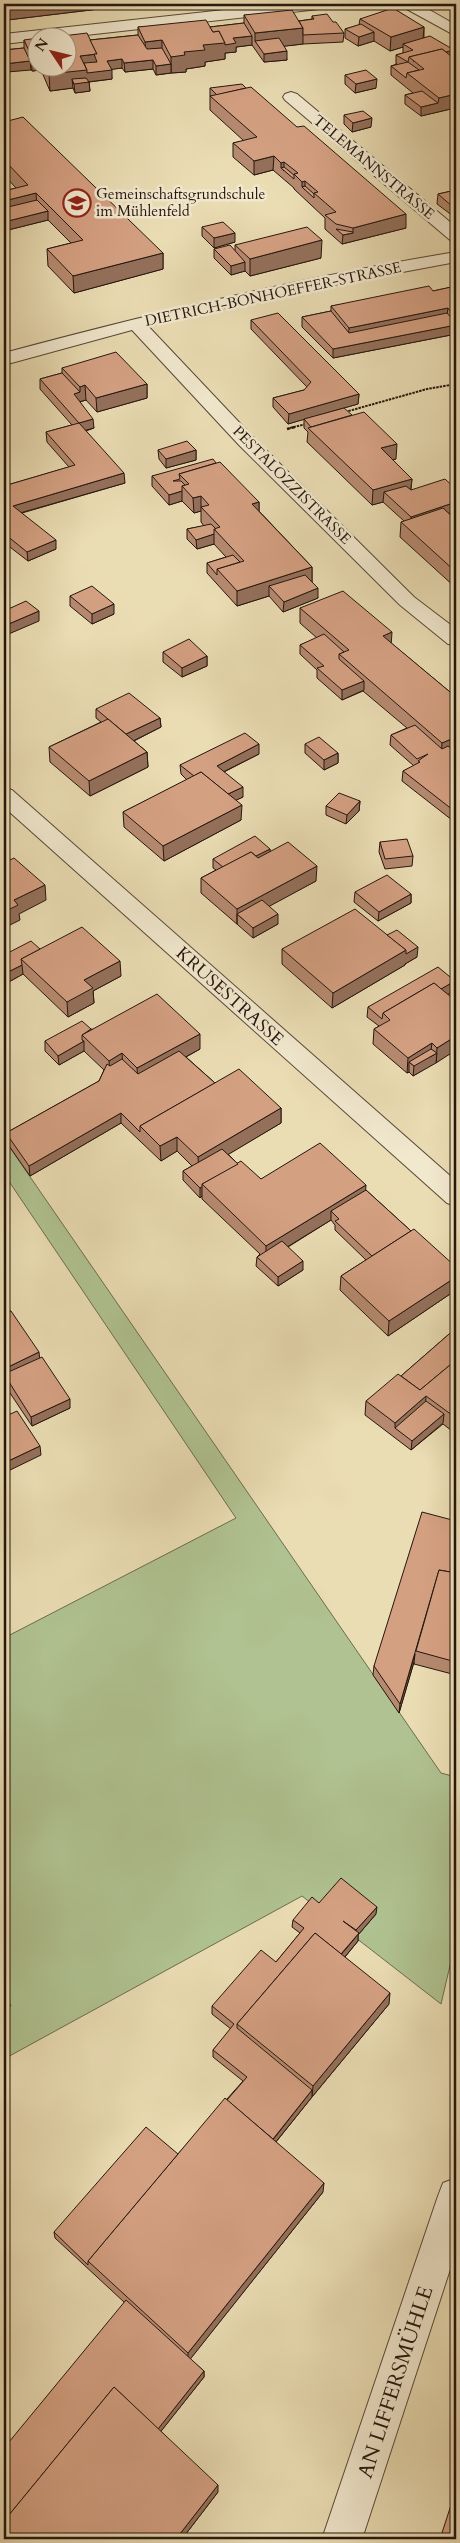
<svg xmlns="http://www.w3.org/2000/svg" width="460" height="2543" font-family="Cardo,serif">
<rect width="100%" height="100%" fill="#eadcb3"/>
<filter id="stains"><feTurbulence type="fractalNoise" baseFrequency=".004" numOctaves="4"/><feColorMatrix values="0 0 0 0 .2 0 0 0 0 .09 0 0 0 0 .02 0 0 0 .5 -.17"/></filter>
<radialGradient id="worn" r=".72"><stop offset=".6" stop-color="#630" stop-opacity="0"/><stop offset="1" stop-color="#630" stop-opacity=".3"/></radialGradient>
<path fill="#b0c291" stroke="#6a6c50" d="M4,1139L441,1773L456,1777V1940L441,2004L302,1896L4,2059V2010L11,2006L4,1992V1638L236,1518L4,1174Z"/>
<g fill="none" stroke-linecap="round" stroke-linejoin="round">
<g stroke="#564837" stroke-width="2">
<g id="minor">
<path d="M280,4H327L319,9L59,38H38V40L4,44V34Z"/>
<path d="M401,4H419L456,25V36L403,7Z"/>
<path d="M291,92L297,94L456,227V241L450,240L285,100L283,97L285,94Z"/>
<path d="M456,252V262L285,294L148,326L253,437L414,597L456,629V645L448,644L400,605L239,445L132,330L4,365V353C153,313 303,277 456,252Z"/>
<path d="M4,788L12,790L456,1181V1206L447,1203L4,807Z"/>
<path d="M456,2178V2251L362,2539H322L438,2196L443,2183Z"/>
</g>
</g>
<g stroke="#25160e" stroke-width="2" stroke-dasharray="2.5 1" stroke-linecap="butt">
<path d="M345,412L427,389L456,384"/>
<path d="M290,428L306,424"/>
</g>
<path stroke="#25160e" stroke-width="2.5" stroke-dasharray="3 2" stroke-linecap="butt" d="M287,429L295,427"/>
<use href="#minor" fill="#f1e8ce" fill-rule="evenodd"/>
</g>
<g fill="#b68a70" stroke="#25160e">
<path d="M4,4H118L99,6V9L7,20L5,16Z"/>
<path d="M244,15L299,21L312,19V16L333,22L344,33L343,42L303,44L284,46L287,60L264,62L252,45L236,47V52L225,53V59L205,62V66L186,69V72L171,73L156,75L153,69L125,72L122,68L111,69L112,79L89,82L90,91L75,93L73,88L50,91L41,70L32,71L31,69L7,72L8,80H4V50L24,48V40L38,68H68L90,40L138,35V27H210L244,23Z"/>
<path d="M360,19L424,27V38L454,50V58L456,60V109L455,108L421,116L405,104V95L413,93L391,75V66L397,64H396V55L403,53V47L390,51L374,41L358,46L345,38V29L359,25Z"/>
<path d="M345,75L376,88L355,93L345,84Z"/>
<path d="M210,88L406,228L342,244L325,229V218L294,189V188L273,170L254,175L233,157V143L244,141L210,110Z"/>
<path d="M344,115L371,127L352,132L344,124Z"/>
<path d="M4,122L163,253V269L74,293L48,266L47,249L71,243L48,220L4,231V191L16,188L4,175Z"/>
<path d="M456,190L453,216L437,204L438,194Z"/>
<path d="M202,227L235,242L214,248L202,236Z"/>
<path d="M235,245L321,258L250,276L245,271L231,275L214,258V249L235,251Z"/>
<path d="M456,286V334L333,358L302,327V317L331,311V306L433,291Z"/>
<path d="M251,320L359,394L358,404L340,409L396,459L392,460L412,479L411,490L456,511L449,513L456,520V588L400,537L401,522L404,521L383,502L372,505L307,442L308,432L304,428V419L288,424L273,407V398L304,390L307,387L251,329Z"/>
<path d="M62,368L147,384V398L97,412L86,400L80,402L94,428L86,431L125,483L22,513L56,549L28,561L6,544L4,545V486L69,467L47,442L46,432L72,425L40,389V379L62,373Z"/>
<path d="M158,450H196V460L166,468L159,459Z"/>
<path d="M216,463L259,502V511L312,567V582L318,598L283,612L269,596L237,606L207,573V563L226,557L214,544L197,549L187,539V529L204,526L201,522V511L194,513L182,501L169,505L152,486V476Z"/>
<path d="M70,596L114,614L92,624L70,606Z"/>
<path d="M300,608L391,643L456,697V818L452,820L402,781L403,771L414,766L390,745L391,735L407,728L363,691L342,700L317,678V670L300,654V645L317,638L300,623Z"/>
<path d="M163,652L207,656V666L182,677L163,662Z"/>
<path d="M96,709L160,718L161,727L134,741L147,752L148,767L90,796L50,762L49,747L101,722L96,718Z"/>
<path d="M305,744L338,753V763L324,770L305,753Z"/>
<path d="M259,754L224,772L243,797L235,800L241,820L164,861L124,827L123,812L187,780L181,774L180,765Z"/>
<path d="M360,801L359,811L346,824L326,815V806Z"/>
<path d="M380,842L413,856L412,866L385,869L379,852Z"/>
<path d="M270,849V852L316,881L269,906L278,924L253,938L201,893V878L216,870L213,868V859Z"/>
<path d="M355,892L411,894V903L378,921L354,902Z"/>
<path d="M387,935L417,957L405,964V965L332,1008L282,964V949Z"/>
<path d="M40,949L121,976L93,991L94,1003L68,1017L23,974L7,983L4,980V955Z"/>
<path d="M455,981L454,991L448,994L456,1001V1050L413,1076L409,1072L407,1073L373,1044L374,1029L379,1026L367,1017L368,1007Z"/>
<path d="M91,1029L200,1049L186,1057L215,1083L281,1108V1123L228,1154L238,1164L261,1179L366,1190L411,1231L456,1267V1290L388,1336L340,1290L341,1276L366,1260L335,1230V1225L331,1220L288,1247L303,1270L278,1286L256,1266L257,1257L260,1254L202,1199V1196L200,1198L183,1180V1171L192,1166L177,1151L161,1161L121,1123L30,1176L7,1143L6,1133L99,1081L104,1070L84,1051L59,1065L45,1051V1041Z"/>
<path d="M4,1299L9,1307L10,1311L70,1408L32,1426L4,1384Z"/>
<path d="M456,1328V1434L443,1424L411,1450L365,1415L366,1401L401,1376Z"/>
<path d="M456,1521V1675L414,1664V1662L399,1713L373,1675L374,1666Z"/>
<path d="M319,1903L376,1914L358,1935V1941L345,1957L389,2004L312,2097L276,2142L323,2192L190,2359L204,2371V2377L161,2431L218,2492L182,2539L124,2302L55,2238L54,2232L178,2154L243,2081L213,2057V2050L231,2029L212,2014V2006L276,1962L300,1933L292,1927L293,1920Z"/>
</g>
<g fill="#94705b" stroke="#25160e">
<path d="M6,4H118L99,6V9L7,20Z"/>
<path d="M121,4H155L121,7Z"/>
<path d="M4,7H5L6,16H4Z"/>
<path d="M424,27L423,40L403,44V47L390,51L391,37Z"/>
<path d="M303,28V44L261,49L255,41V33Z"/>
<path d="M374,32V41L358,46L359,37Z"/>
<path d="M252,36V45L236,47V52L225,53V59L205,62V66L186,69V72L171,73V57L203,45L233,38Z"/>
<path d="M162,40V56L146,58L145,42Z"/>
<path d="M454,50V59L413,61Z"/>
<path d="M287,51V60L264,62V54Z"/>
<path d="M38,54V68H41V70L32,71L31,55Z"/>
<path d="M97,54L112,70V79L87,82H89L90,91L75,93L74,84L72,79L73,88L50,91L49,74L80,56Z"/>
<path d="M122,59V68L108,70L107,61Z"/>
<path d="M153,60V69L125,72L124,63Z"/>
<path d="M30,61L31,70L7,72L8,80H4V64Z"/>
<path d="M171,64V73L156,75V66Z"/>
<path d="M377,79L376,88L355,93L356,84Z"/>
<path d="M456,94L455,108L421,116V107L438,103L439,98Z"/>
<path d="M372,118L371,127L352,132L353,123Z"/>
<path d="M274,156L273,170L254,175V161Z"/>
<path d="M284,162V171L281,168V163Z"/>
<path d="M305,181V190L302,187V182Z"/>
<path d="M36,193L37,209L4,218V201Z"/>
<path d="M456,206V215L453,216V207Z"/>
<path d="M48,211V220L4,231V222Z"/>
<path d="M406,214V228L342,244L343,235L353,233V228Z"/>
<path d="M235,233V242L214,248V238Z"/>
<path d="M322,240L321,258L250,276V259Z"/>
<path d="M163,253V269L74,293L73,276Z"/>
<path d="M245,262V271L231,275V266Z"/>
<path d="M448,308L446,322L348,342L349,328Z"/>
<path d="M456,311V334L333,358V349L450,326L451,312Z"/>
<path d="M147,384V398L97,412L96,398Z"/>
<path d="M85,385L86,400L75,403L74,394L80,392V387Z"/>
<path d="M359,394L358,404L288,424L289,414Z"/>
<path d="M93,419L94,428L79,432V423Z"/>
<path d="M397,444L396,459L380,463L381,448Z"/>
<path d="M196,450V460L166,468V459Z"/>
<path d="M124,473L125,483L13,515V506Z"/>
<path d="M412,479L410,494L384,492L383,502L372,505L373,490Z"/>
<path d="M182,491V501L169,505V495Z"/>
<path d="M201,496V511L194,513L193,498Z"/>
<path d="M259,502V517L252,504Z"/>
<path d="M456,502V511L410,526L411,517Z"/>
<path d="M214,534V544L197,549L196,540Z"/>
<path d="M6,535V544L4,545V536Z"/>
<path d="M56,540V549L28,561L27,552Z"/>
<path d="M312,567V582L269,586V596L237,606V591Z"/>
<path d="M318,588V598L283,612L284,602Z"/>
<path d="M114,604V614L92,624V614Z"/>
<path d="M39,611V621L4,636V626Z"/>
<path d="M392,632L391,647L383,636Z"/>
<path d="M207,656V666L182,677V668Z"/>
<path d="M6,658L8,673L4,675V660Z"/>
<path d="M364,681V690L342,700V690Z"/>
<path d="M160,718L161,727L123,746L122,736Z"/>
<path d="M456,737V752L441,758L442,743Z"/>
<path d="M259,744V754L217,775V766Z"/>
<path d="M147,752L148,767L90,796L89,781Z"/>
<path d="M338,753V763L324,770V760Z"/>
<path d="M243,787V797L224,806V796Z"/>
<path d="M360,801L359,811L346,824L347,815Z"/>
<path d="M242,805L241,820L164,861L163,846Z"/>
<path d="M456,809V818L452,820L453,810Z"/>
<path d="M270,849V858L227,870Z"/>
<path d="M317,866L316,881L244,920L237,914V924V909Z"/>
<path d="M45,885L46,900L19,914L20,920L4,928V912L14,900Z"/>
<path d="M411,894V903L378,921L379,912Z"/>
<path d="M278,914V924L253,938V928Z"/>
<path d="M418,947L417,957L405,964V965L332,1008L333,993L406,950Z"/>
<path d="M120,961L121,976L93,991L94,1003L68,1017L67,1002L84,980Z"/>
<path d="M22,965L23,974L7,983L6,973Z"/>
<path d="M455,981L454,991L436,1001L437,991Z"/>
<path d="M200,1034V1049L138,1083L137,1068Z"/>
<path d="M456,1036V1050L436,1063L437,1048Z"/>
<path d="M84,1041V1051L59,1065L58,1056Z"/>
<path d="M432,1043L430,1057L437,1053L436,1063L413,1076L414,1066L409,1062V1072L407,1073L408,1058Z"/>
<path d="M122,1053L123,1068L110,1076L109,1061Z"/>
<path d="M281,1108V1123L199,1172L198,1157Z"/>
<path d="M121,1113V1123L30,1176L29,1166Z"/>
<path d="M177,1137V1151L161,1161L160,1146Z"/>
<path d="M366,1185L365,1199L331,1211V1220L266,1260V1246Z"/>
<path d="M202,1187V1196L200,1198V1188Z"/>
<path d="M303,1261V1270L278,1286V1277Z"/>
<path d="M456,1277V1290L388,1336L389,1321Z"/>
<path d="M9,1307L10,1316L4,1319V1309Z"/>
<path d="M39,1352L40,1361L4,1375V1369Z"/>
<path d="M426,1396L425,1410L395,1428V1423Z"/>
<path d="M70,1399V1408L32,1426L31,1417Z"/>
<path d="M444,1414L443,1423L411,1450L412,1441Z"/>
<path d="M40,1446L41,1455L4,1473V1463Z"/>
<path d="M415,1654L414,1662L399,1713L400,1704Z"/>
<path d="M377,1907L376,1914L358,1935V1941L339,1964V1957L356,1937V1930Z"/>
<path d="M390,1993L389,2004L312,2097L313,2086Z"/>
<path d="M312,2090V2097L271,2148L272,2141Z"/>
<path d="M324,2183L323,2192L188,2362V2353Z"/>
<path d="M204,2371V2377L158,2435L157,2430Z"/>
<path d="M218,2485V2492L182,2539H176Z"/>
</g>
<g fill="#d4a082" stroke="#25160e">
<path d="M393,8L424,27L391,37L360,19Z"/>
<path d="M292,10L303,28L255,33L244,15Z"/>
<path d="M327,14L333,22H336L344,33L303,35V28L299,21L314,19L312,16Z"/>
<path d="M206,20L213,32L219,31L225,43L203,45L205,50L184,52L185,55L171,57L162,40L145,42L138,27Z"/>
<path d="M244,23L252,36L233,38L236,43L225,45V43L219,31L213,32L210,27Z"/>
<path d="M361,24L374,32L359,37L345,29Z"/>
<path d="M87,33L97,54L80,56L87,70L49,74L46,68H68V38H46Z"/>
<path d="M138,35L147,49L162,48L171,64L156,66L153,60L124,63L122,59L107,61L112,70L87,73V70L84,63L97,62L94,54H97L90,40Z"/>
<path d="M430,36L454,50L446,52L442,49L409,57L408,62L419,70L407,73L406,78L391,66L408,62L396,55L413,50L403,44Z"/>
<path d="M38,38V54L31,55L24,40Z"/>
<path d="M279,38L287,51L264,54L255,41Z"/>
<path d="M24,48L30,61L4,64L7,71L4,72V50Z"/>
<path d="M442,49L456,60V94L439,98L407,73L424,69L409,57Z"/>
<path d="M366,70L377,79L356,84L345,75Z"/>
<path d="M86,78L89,82L74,84L72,79Z"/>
<path d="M242,84L246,88L217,95L210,88Z"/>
<path d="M251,87L297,127L304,126L406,214L353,228L336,224L325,215L336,212L314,193L318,192L305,181L302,182L294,174L298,173L284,162L281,163L274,156L254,161L233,143L257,137L210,96Z"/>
<path d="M422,91L438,103L421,107L405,95Z"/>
<path d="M363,111L372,118L353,123L344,115Z"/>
<path d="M23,117L163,253L73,276L47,249L83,240L36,193L4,201V191L28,185L4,160V122Z"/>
<path d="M284,167L294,175V179L281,168Z"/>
<path d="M305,186L314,194V198L302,187Z"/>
<path d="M456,190V206L453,207L438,194Z"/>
<path d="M37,200L48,211L4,222V208Z"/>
<path d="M223,222L235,233L214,238L202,227Z"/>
<path d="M307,227L322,240L250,259L235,245Z"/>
<path d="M336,229L353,232V233L343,235Z"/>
<path d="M230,245L245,262L231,266L214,249Z"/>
<path d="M429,286L433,291L456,286V311L451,312L448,308L349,328L331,306Z"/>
<path d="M331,311L349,333L447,313L456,323V325L333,349L302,317Z"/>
<path d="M278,313L359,394L289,414L273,398L304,390L311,382L251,320Z"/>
<path d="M116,352L147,384L96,398L85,385L80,387L62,368Z"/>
<path d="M62,373L80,392L74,394L93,419L79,423L40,379Z"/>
<path d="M344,408L352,415L311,427L304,419Z"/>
<path d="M364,412L397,444L381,448L412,479L373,490L308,428Z"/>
<path d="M79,423L124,473L13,506L56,540L27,552L6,535L4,536V486L75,465L46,432Z"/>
<path d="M187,441L196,450L166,459L158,450Z"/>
<path d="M213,459L216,463L179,474L180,479L173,481H181L185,485L182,486V491L169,495L152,476Z"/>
<path d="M220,462L259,502L252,504L312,567L237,591L217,569L244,561L214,529L220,527L201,507L209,505L201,496L193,498L182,486L189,484L179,474Z"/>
<path d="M445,479L456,489V502L411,517L384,492L406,486L411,490Z"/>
<path d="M443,508L456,520V572L401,522Z"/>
<path d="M211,524L216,529H214V534L196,540L187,529Z"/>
<path d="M233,555L240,562L217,569V575L207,563Z"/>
<path d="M305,575L318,588L284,602L269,586Z"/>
<path d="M92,586L114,604L92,614L70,596Z"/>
<path d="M343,591L392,632L383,636L456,697V737L442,743L339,654L349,650L300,608Z"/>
<path d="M26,601L39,611L4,626V611Z"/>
<path d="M324,634L344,652L339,654V659L364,681L342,690L317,668L324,666L300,645Z"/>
<path d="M189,639L207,656L182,668L163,652Z"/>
<path d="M129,693L160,718L126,734L96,709Z"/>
<path d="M108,719L147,752L89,781L49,747Z"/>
<path d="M415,725L442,749L448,746L456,752V809L453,810L403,771L420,762L418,761L428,754L417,759L391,735Z"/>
<path d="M245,733L259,744L217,766L243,787L228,794L201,772L194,776L180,765Z"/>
<path d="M319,737L338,753L324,760L305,744Z"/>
<path d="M201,772L242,805L163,846L123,812Z"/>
<path d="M339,793L360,801L347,815L326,806Z"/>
<path d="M255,836L270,849L256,856L251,852L223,867L213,859Z"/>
<path d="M407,839L413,856L385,859L380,842Z"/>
<path d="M288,842L317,866L237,909L201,878L251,852L258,858Z"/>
<path d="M14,858L45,885L14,900L18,905L4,912V863Z"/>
<path d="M387,875L411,894L379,912L355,892Z"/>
<path d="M262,900L278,914L253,928L237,914Z"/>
<path d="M355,909L406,950L333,993L282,949Z"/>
<path d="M82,927L120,961L84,980L93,988L67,1002L21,959Z"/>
<path d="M397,930L418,947L406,954V950L387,935Z"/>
<path d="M31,941L40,949L21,959L22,965L6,973L4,971V955Z"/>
<path d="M438,967L455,981L441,989L434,983L383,1013L382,1019L368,1007Z"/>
<path d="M434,983L456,1001V1036L437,1048L432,1043L408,1058L374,1029L390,1020L383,1013Z"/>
<path d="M157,994L200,1034L137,1068L122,1053L109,1061L82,1035Z"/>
<path d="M82,1021L91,1029L82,1035V1040L84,1041L58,1056L45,1041Z"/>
<path d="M431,1049L437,1053L414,1066L409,1062Z"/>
<path d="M179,1051L215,1083L140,1126V1132L121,1113L29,1166L6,1133L99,1081L107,1064L110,1066L122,1059L138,1074Z"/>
<path d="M239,1069L281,1108L198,1157L177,1137L160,1146L140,1126Z"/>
<path d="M320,1143L366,1185L266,1246L202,1184L241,1161L261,1179Z"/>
<path d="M222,1149L238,1164L202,1184V1187L200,1188L183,1171Z"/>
<path d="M366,1190L411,1231L372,1256L335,1221L339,1219L331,1211Z"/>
<path d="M414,1229L456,1267V1277L389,1321L341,1276Z"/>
<path d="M282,1241L303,1261L278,1277L257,1257Z"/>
<path d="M4,1299L9,1307L4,1309Z"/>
<path d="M11,1311L39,1352L4,1369V1314Z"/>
<path d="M456,1328V1360L420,1390L401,1376Z"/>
<path d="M42,1357L70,1399L31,1417L4,1374Z"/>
<path d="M456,1360V1418L426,1396L395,1423L366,1401L398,1374L420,1390Z"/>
<path d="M426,1401L444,1414L412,1441L395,1428Z"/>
<path d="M17,1411L40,1446L4,1463V1417Z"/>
<path d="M422,1512L456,1521V1542L455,1546H456V1573L439,1570L400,1704L374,1666Z"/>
<path d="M439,1570L456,1573V1662L416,1651Z"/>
<path d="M341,1878L377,1907L356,1930L343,1921L359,1933L341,1954L315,1933L237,2024V2028L312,2090L273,2139L227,2100L247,2077L213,2050L234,2024L212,2006L261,1950L276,1962L304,1928L293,1920L312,1897L319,1903Z"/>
<path d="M315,1933L390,1993L313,2086L237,2024Z"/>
<path d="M225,2098L324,2183L188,2353L88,2261Z"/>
<path d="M146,2127L178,2154L88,2261V2265L54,2232Z"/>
<path d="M126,2300L204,2371L158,2429L114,2387L4,2521V2448Z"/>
<path d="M114,2387L218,2485L176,2539H4V2521Z"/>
<path d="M456,2501V2539H440L451,2505L455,2506Z"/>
</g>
<defs>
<g id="school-ring" transform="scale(1.4375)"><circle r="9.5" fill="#f1e8ce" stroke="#8f2418" stroke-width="1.5"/><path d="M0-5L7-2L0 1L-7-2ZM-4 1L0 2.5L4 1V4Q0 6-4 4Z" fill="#8f2418"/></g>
</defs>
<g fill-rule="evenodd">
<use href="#school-ring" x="77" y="203"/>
</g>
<g text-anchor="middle" stroke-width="5" stroke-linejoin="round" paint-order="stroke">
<g font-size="15" fill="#25160e" stroke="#f1e8ce">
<text transform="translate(374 167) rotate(40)" y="5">TELEMANNSTRASSE</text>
<text transform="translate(273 294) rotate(-12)" y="5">DIETRICH-BONHOEFFER-STRASSE</text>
<text transform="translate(292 485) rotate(45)" y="5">PESTALOZZISTRASSE</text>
</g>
<g font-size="15" fill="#25160e" stroke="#f1e8ce" text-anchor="start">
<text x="96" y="199">Gemeinschaftsgrundschule<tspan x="96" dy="17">im Mühlenfeld</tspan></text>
</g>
<g font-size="18" fill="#25160e" stroke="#f1e8ce">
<text transform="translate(230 996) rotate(42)" y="6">KRUSESTRASSE</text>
</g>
<g font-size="21" fill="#25160e" stroke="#f1e8ce">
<text transform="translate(395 2382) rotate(-72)" y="7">AN LIFFERSMÜHLE</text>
</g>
</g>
<rect width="460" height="2543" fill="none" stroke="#eadcb3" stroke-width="20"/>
<rect x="5" y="5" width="450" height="2533" fill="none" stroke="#25160e" stroke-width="2.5"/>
<rect x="10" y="10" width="440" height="2523" fill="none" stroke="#25160e"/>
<g transform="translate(52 52) rotate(305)"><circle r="24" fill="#f1e8ce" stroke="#9f9481"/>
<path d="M0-4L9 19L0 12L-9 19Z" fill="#8f2418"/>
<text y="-8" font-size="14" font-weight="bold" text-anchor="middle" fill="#25160e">N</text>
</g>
<rect width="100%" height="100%" filter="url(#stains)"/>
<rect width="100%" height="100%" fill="url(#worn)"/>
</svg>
